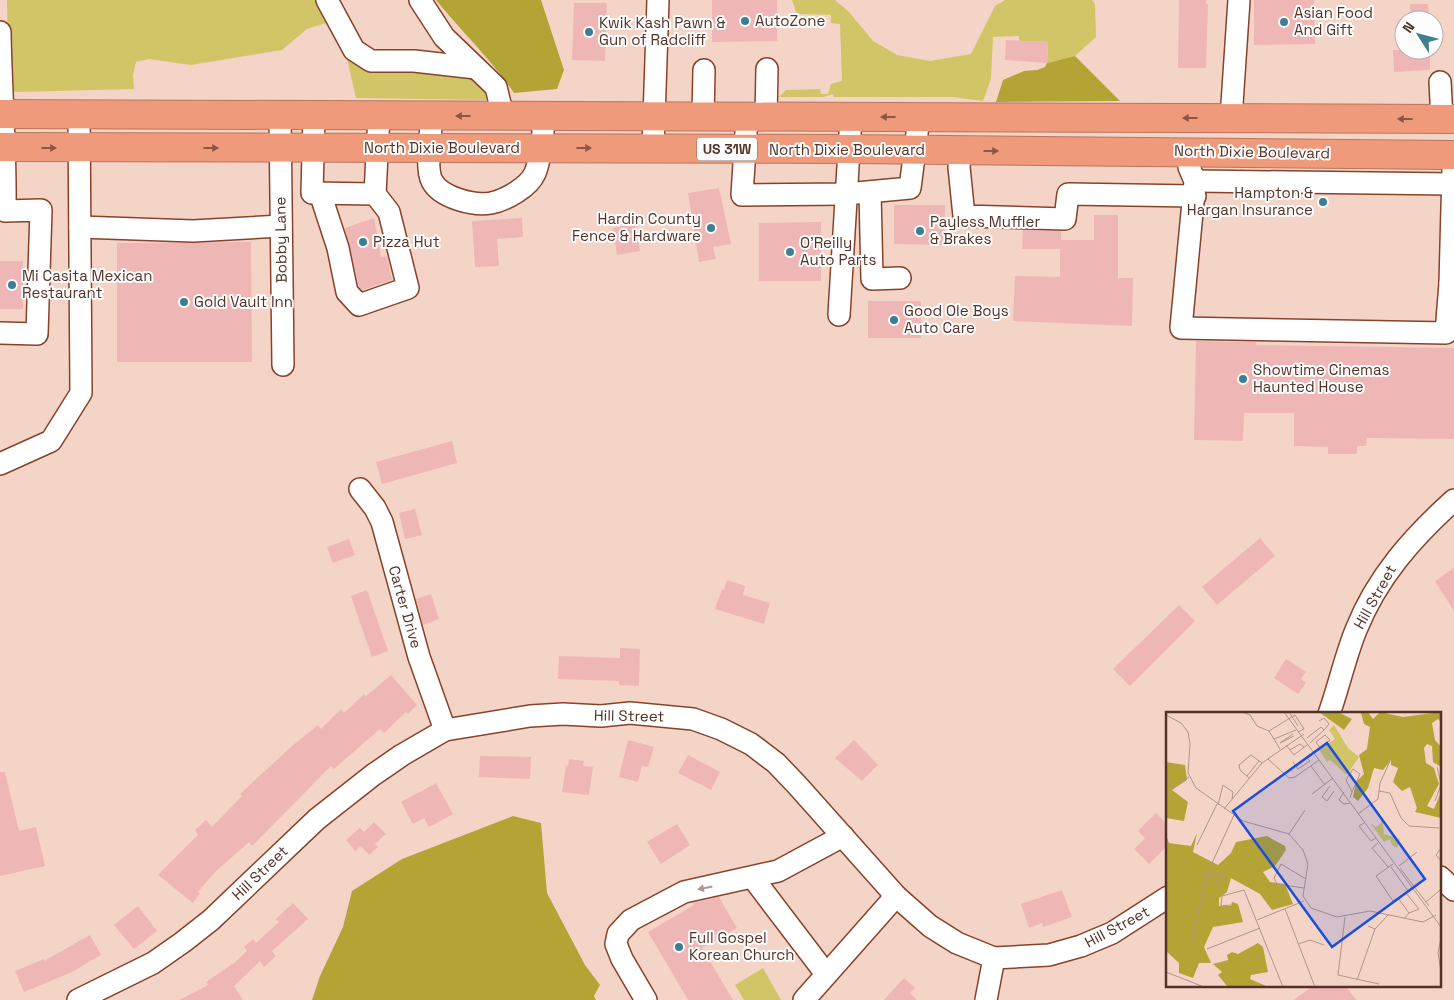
<svg xmlns="http://www.w3.org/2000/svg" width="1454" height="1000" font-family="'Space Grotesk',sans-serif">
<rect width="100%" height="100%" fill="#f5d4c8"/>
<g fill="#d2c567">
<path d="M7,0H320L329,22L307,29L282,50L191,65L149,59L136,62L133,75L134,89L17,92L9,91Z"/>
<path d="M792,0H835L849,12L873,41L897,55L930,61L971,54L995,6L1005,0H1092L1095,4L1096,37L1075,56L1047,63L1048,42L1019,41V36L993,37L991,79L983,101L952,97H834L833,94L823,97H779L786,90L820,89L821,94H828L831,84L842,81L840,24L831,23V15L797,14Z"/>
<path d="M346,54L473,78L489,90L486,100L356,98Z"/>
<path d="M763,968L781,1000H744L735,985Z"/>
</g>
<g fill="#b3a436">
<path d="M436,0H541L564,70L557,89L514,93C491,59 461,31 436,0Z"/>
<path d="M1075,56L1120,101L996,102L1003,80L1024,71L1037,70L1045,67L1047,63Z"/>
<path d="M513,816L541,823L547,893L585,965L600,985L594,996L596,1000H312L320,976L343,927L352,891L402,859Z"/>
</g>
<g fill="#eeb7b5">
<path d="M712,0H777V41L712,42Z"/>
<path d="M1179,0H1206V4H1208L1206,68H1178Z"/>
<path d="M1254,0H1314L1315,44L1254,45Z"/>
<path d="M574,3H607L605,61L572,60Z"/>
<path d="M1410,4H1428L1429,20H1411Z"/>
<path d="M1006,40L1048,42L1047,63L1005,60Z"/>
<path d="M1393,50H1430V70L1394,72Z"/>
<path d="M719,188L731,244L713,247L716,259L699,262L688,193Z"/>
<path d="M894,205H945L944,245L894,244Z"/>
<path d="M1094,215H1118V278H1133L1132,326L1013,321L1015,276L1060,277V249H1022L1023,230L1061,231V240H1094Z"/>
<path d="M374,218L381,257L387,256L392,280L362,290L359,286L345,228Z"/>
<path d="M522,218L523,237L497,239L499,266L475,267L472,221Z"/>
<path d="M821,222V281H759V223Z"/>
<path d="M636,224L640,251L617,255L613,228Z"/>
<path d="M251,242L252,362H117V243Z"/>
<rect x="0" y="261" width="23" height="48"/>
<rect x="868" y="301" width="53" height="37"/>
<path d="M1196,341L1256,342V345L1454,348V439L1367,438L1366,446H1357V454H1328V447L1294,446V413H1244L1243,441L1194,440Z"/>
<path d="M452,441L457,463L382,484L376,462Z"/>
<path d="M415,509L422,535L405,539L399,513Z"/>
<path d="M1260,538L1275,556L1217,605L1202,587Z"/>
<path d="M349,539L355,555L333,563L327,547Z"/>
<path d="M1454,568V611L1435,581Z"/>
<path d="M727,580L745,586L743,595L770,603L764,624L715,609L722,589L724,590Z"/>
<path d="M367,590L388,651L372,657L351,596Z"/>
<path d="M431,594L439,619L423,625L416,599Z"/>
<path d="M1179,605L1195,621L1130,686L1113,669Z"/>
<path d="M620,648L640,649L639,686L619,685V681L558,679L559,656L620,658Z"/>
<path d="M1286,659L1306,672L1301,679L1306,683L1298,694L1274,678Z"/>
<path d="M391,675L417,705L408,714L406,712L384,733L380,729L334,769L331,766L252,846L249,842L215,872L198,892L200,893L193,903L158,875L198,835L195,830L206,820L212,827L242,796L240,794L292,746L318,725L321,729L341,709L344,713L364,694L366,696Z"/>
<path d="M628,740L654,747L648,767L642,766L638,782L619,777Z"/>
<path d="M854,740L878,765L862,781L835,758Z"/>
<path d="M688,755L720,772L711,790L678,773Z"/>
<path d="M480,756L531,757L530,779L479,777Z"/>
<path d="M569,759L584,761L583,766L593,767L589,795L562,792L566,765L568,766Z"/>
<path d="M0,772H5L19,831L36,827L45,866L0,876Z"/>
<path d="M436,783L453,814L429,827L424,818L413,824L401,802Z"/>
<path d="M1156,813L1168,825V845L1149,864L1134,849L1145,838L1138,831Z"/>
<path d="M374,822L386,834L375,844L378,847L369,855L361,846L355,851L346,840L360,828L364,832Z"/>
<path d="M677,824L690,845L661,864L647,842Z"/>
<path d="M1062,890L1072,917L1043,927L1042,923L1029,928L1021,904Z"/>
<path d="M719,897L737,928L702,948L733,1000H688L648,932L694,905L693,903Z"/>
<path d="M293,903L308,919L272,951L276,956L264,967L260,961L234,986L243,1000H179L208,985L206,982L234,963L247,951L244,947L253,939L256,943L279,922L276,919Z"/>
<path d="M138,906L157,931L134,949L114,925Z"/>
<path d="M90,935L101,955L72,972L24,992L15,971L44,959V961Z"/>
<path d="M904,978L915,988L910,993L917,1000H884Z"/>
<path d="M1313,986H1346L1356,1000H1293Z"/>
</g>
<g fill="none" stroke-linecap="round" stroke-linejoin="round">
<g stroke="#874329" stroke-width="24">
<g id="minor">
<path d="M327,0L354,50L371,61H414L476,68"/>
<path d="M420,0L444,37L496,87L503,116"/>
<path d="M0,32C1,92 6,151 5,211L41,210L37,334L0,333"/>
<path d="M1440,82L1442,119"/>
<path d="M280,116L283,365"/>
<path d="M314,116L312,193L375,194L379,116"/>
<path d="M432,116C431,131 425,168 432,181C441,198 474,206 491,203C506,200 529,187 535,173C542,156 542,134 545,116"/>
<path d="M703,117L704,70"/>
<path d="M747,117L742,195L846,194L910,188L919,118"/>
<path d="M766,117L767,69"/>
<path d="M1233,118L1232,104L1239,0"/>
<path d="M653,148L658,0"/>
<path d="M961,150L959,167L964,216L1065,219L1068,194L1195,196"/>
<path d="M1188,151L1189,167L1195,181L1181,328L1446,333L1450,283"/>
<path d="M1453,170L1450,283H1454"/>
<path d="M1195,181L1453,184"/>
<path d="M870,192L872,279L900,278"/>
<path d="M320,193L338,248L347,292L359,305L408,288L389,212L375,194"/>
<path d="M80,227L193,231L281,226"/>
<path d="M839,315L851,117"/>
<path d="M0,464L51,441L81,393L79,115"/>
<path d="M360,489L375,508L382,522L419,657L445,730"/>
<path d="M1329,714C1339,686 1345,657 1356,630C1377,577 1413,537 1454,500"/>
<path d="M1440,877L1454,890"/>
<path d="M753,878L826,974"/>
<path d="M78,1000L153,963L183,942L211,920L317,819L373,775L402,755L445,730L530,716L563,714L601,716L630,713L693,719L721,729L751,744L776,763L797,785L896,896L930,926L957,943L994,958L1049,955L1081,946L1112,933L1168,897"/>
<path d="M646,1000L622,959L616,944L618,934L631,920L684,892L778,871L843,836"/>
<path d="M804,1000L896,896"/>
<path d="M986,1000L994,958"/>
</g>
</g>
<g stroke="#b8765d" stroke-width="30">
<g id="highway">
<path d="M0,114L1454,119"/>
<path d="M0,147L850,149L1454,155"/>
</g>
</g>
<use href="#minor" stroke="#fff" stroke-width="21"/>
<use href="#highway" stroke="#ef9a7a" stroke-width="28"/>
</g>
<defs><path id="oneway-solid" d="M-6-.8H1V-3.2L6.5 0L1 3.2V.8H-6Z" transform="scale(1.25)"/></defs>
<g fill="#8a5745">
<use href="#oneway-solid" transform="translate(463 116) rotate(180)"/>
<use href="#oneway-solid" transform="translate(888 117) rotate(-180)"/>
<use href="#oneway-solid" transform="translate(1190 118) rotate(-180)"/>
<use href="#oneway-solid" transform="translate(1405 119) rotate(-180)"/>
<use href="#oneway-solid" transform="translate(49 148)"/>
<use href="#oneway-solid" transform="translate(211 148)"/>
<use href="#oneway-solid" transform="translate(584 148)"/>
<use href="#oneway-solid" transform="translate(991 151)"/>
</g>
<use fill="#a99994" href="#oneway-solid" transform="translate(705 888) rotate(169)"/>
<g fill="#3e7e92" stroke="#fdfdfd" stroke-width="2">
<circle cx="745" cy="21" r="5"/>
<circle cx="1284" cy="22" r="5"/>
<circle cx="589" cy="32" r="5"/>
<circle cx="1323" cy="202" r="5"/>
<circle cx="711" cy="228" r="5"/>
<circle cx="920" cy="231" r="5"/>
<circle cx="363" cy="242" r="5"/>
<circle cx="790" cy="252" r="5"/>
<circle cx="12" cy="285" r="5"/>
<circle cx="184" cy="302" r="5"/>
<circle cx="894" cy="320" r="5"/>
<circle cx="1243" cy="379" r="5"/>
<circle cx="679" cy="947" r="5"/>
</g>
<g text-anchor="middle" stroke-width="4" stroke-linejoin="round" paint-order="stroke">
<rect fill="#fdfdfd" stroke="#867068" stroke-width="1" x="697" y="137.5" width="60" height="23" rx="4"/>
<g font-size="14" font-weight="bold" fill="#533328">
<text x="727" y="154">US 31W</text>
</g>
<g font-size="15" fill="#533328" stroke="#fdfdfd" text-anchor="start">
<text x="1294" y="18">Asian Food<tspan x="1294" dy="17">And Gift</tspan></text>
<text x="755" y="26">AutoZone</text>
<text x="599" y="28">Kwik Kash Pawn &amp;<tspan x="599" dy="17">Gun of Radcliff</tspan></text>
<text x="1313" y="198" text-anchor="end">Hampton &amp;<tspan x="1313" dy="17">Hargan Insurance</tspan></text>
<text x="701" y="224" text-anchor="end">Hardin County<tspan x="701" dy="17">Fence &amp; Hardware</tspan></text>
<text x="930" y="227">Payless Muffler<tspan x="930" dy="17">&amp; Brakes</tspan></text>
<text x="373" y="247">Pizza Hut</text>
<text x="800" y="248">O'Reilly<tspan x="800" dy="17">Auto Parts</tspan></text>
<text x="22" y="281">Mi Casita Mexican<tspan x="22" dy="17">Restaurant</tspan></text>
<text x="194" y="307">Gold Vault Inn</text>
<text x="904" y="316">Good Ole Boys<tspan x="904" dy="17">Auto Care</tspan></text>
<text x="1253" y="375">Showtime Cinemas<tspan x="1253" dy="17">Haunted House</tspan></text>
<text x="689" y="943">Full Gospel<tspan x="689" dy="17">Korean Church</tspan></text>
</g>
<g font-size="15" fill="#533328" stroke="#fdfdfd">
<text x="442" y="153">North Dixie Boulevard</text>
<text x="847" y="155">North Dixie Boulevard</text>
<text transform="translate(1252 152) rotate(1)" y="5">North Dixie Boulevard</text>
<text transform="translate(281 240) rotate(-91)" y="5">Bobby Lane</text>
<text transform="translate(1375 597) rotate(-61)" y="5">Hill Street</text>
<text transform="translate(405 607) rotate(74)" y="5">Carter Drive</text>
<text transform="translate(629 716) rotate(1)" y="5">Hill Street</text>
<text transform="translate(260 873) rotate(-44)" y="5">Hill Street</text>
<text transform="translate(1117 927) rotate(-28)" y="5">Hill Street</text>
</g>
</g>
<g transform="translate(1166 712)">
<rect width="275" height="275" fill="#f5d4c8"/>
<path d="M168,13L182,36L193,45L181,63L164,48L161,50L153,38L169,27L163,18ZM216,104L218,122L234,127L231,136L226,133L224,127L218,130L204,111L210,115L215,111Z" fill="#d2c567"/>
<path d="M153,0H172L186,7L178,18ZM202,0L207,7L214,0L237,5L274,0L275,10L272,7L266,11L269,28L275,35V55L267,50L266,34L261,32L258,36L260,51L268,56L273,72L261,94L268,97L275,80V106L249,100L251,96L244,75L236,79L227,70L232,56L225,53V48L217,58L208,56L202,76L192,89L187,85L190,70L198,62L193,43L201,37L204,15L198,12L195,1ZM0,50L19,53L21,68L6,78L22,90L18,109L0,106ZM31,121L27,140L52,153L65,141L70,130L101,124L119,134L120,138L109,154L97,160L104,170L119,172L127,192L106,198L94,182L65,166L61,180L53,186V194H65L66,190L72,192L77,210L47,215L38,235L45,251H33L27,266L13,261V251L0,239V123L3,131L25,134ZM92,231L97,235L102,260L85,263L84,267L100,274L113,275H62L52,263L56,260L47,252L62,248L61,243L66,240L72,242Z" fill="#b3a436"/>
<path fill="none" stroke="#b49488" stroke-width="1" d="M76,0L84,3L91,14L103,19L114,37M118,0L275,215M123,0L132,14M0,3L15,11L22,20L24,32L22,61L30,76L77,109L123,122L137,138L142,152L137,184L145,196L171,205L204,199L257,210L270,203M153,9L158,6L163,12L158,18M103,19L129,3L138,17L132,20M127,22L114,31L128,24M141,26L155,15L158,18L144,31M108,27L130,18M120,33L128,43L141,33M124,38L134,32L138,35M102,47L123,66L129,65L153,48M127,50L132,57L144,49L141,46L147,42L164,28L159,23L150,30L154,36M145,54L159,73M271,55L275,71M81,64L93,49M83,66L74,58L73,53L85,43L96,51M164,74L156,85L161,89L168,79M213,79L224,81L235,106L243,114L273,116M0,80L23,65M178,80L173,88L178,92L184,91M146,82L167,66M184,86L186,80L180,68L187,57L194,62L186,80M269,89L275,73M52,93L57,73L67,80L66,87M58,97L96,51L138,22M192,102L212,87L214,71L224,49M198,111L193,114L200,123L205,129L210,126M123,122L139,98M212,131L206,136L223,156M31,133L51,92M275,136L270,143L275,149M227,152L210,164L227,189L232,186M233,154L251,140M225,155L242,179M234,156L263,194M41,161L55,172L58,162H44M138,176L111,172L108,166L115,152L140,167M240,181L253,197L243,201M260,190L274,178M65,193L55,194L56,184L78,178L117,275M119,197L149,275M179,205L172,263L213,272M238,207L243,201L232,186L245,177M91,208L138,189M202,214L209,217L222,203M275,226L272,241L275,259M26,230L41,162L68,103M132,232L144,228L158,233M41,237L94,216M0,260L38,275M191,268L209,217"/>
<path fill="#1d4ed8" fill-opacity="0.15" stroke="#1d4ed8" stroke-width="2.5" d="M161,31L259,167L166,235L67,99Z"/>
<rect width="275" height="275" fill="none" stroke="#533328" stroke-width="2.5"/>
</g>
<g transform="translate(1419 35) rotate(306)"><circle r="24" fill="#fdfdfd" stroke="#b9aca8"/>
<path d="M0-4L9 19L0 12L-9 19Z" fill="#3e7e92"/>
<text y="-8" font-size="14" font-weight="bold" text-anchor="middle" fill="#533328">N</text>
</g>
</svg>
